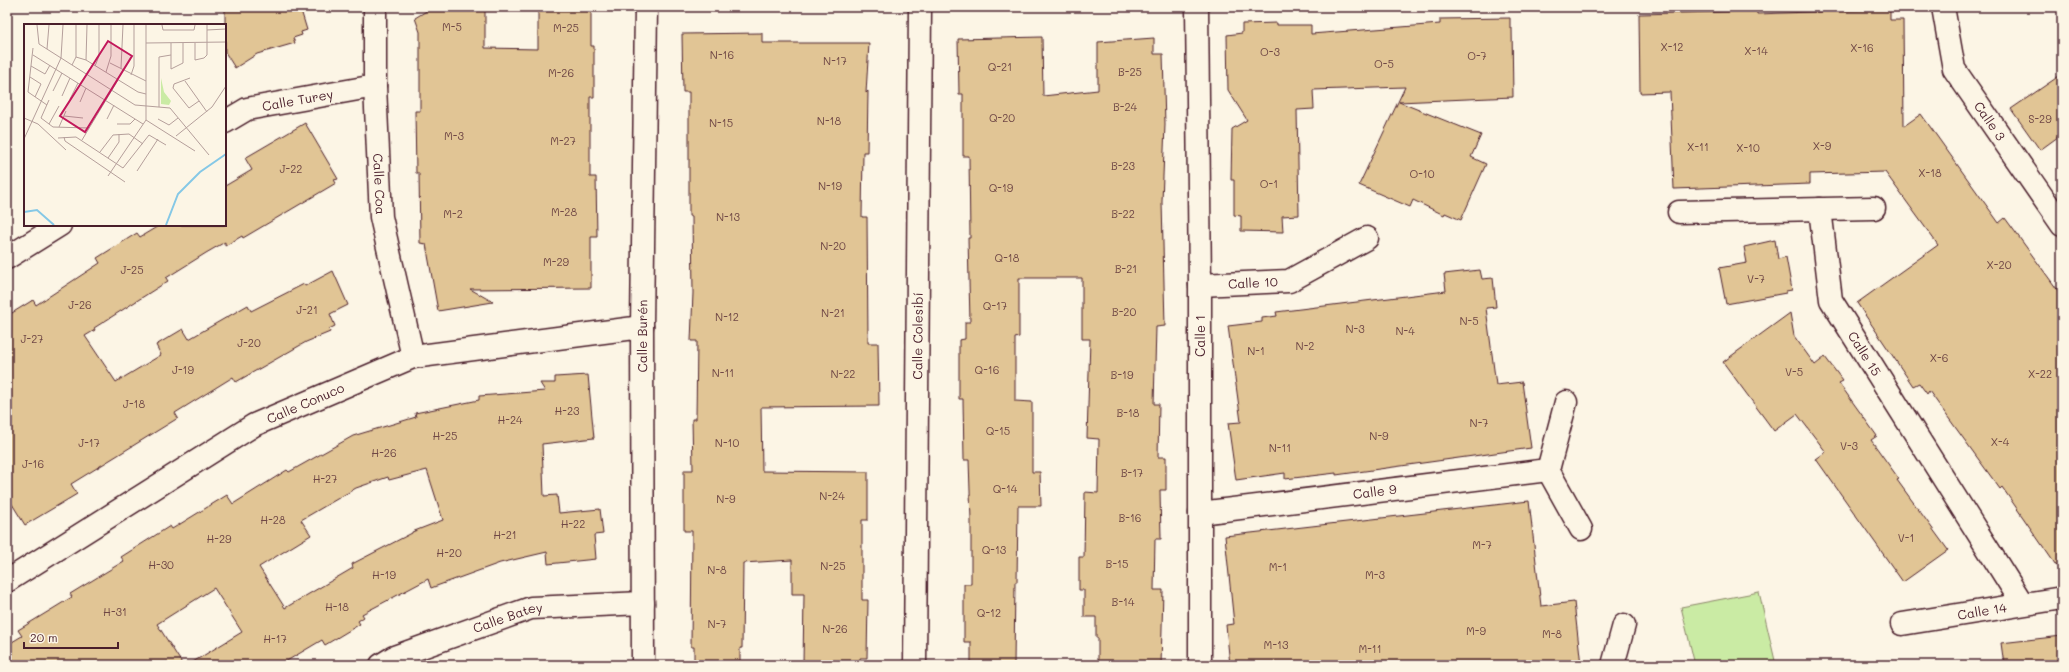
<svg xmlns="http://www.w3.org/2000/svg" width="2069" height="672" font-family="Mali,sans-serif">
<rect width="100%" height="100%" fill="#fcf5e5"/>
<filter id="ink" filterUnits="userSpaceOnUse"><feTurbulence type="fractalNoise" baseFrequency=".025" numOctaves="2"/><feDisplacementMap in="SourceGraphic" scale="8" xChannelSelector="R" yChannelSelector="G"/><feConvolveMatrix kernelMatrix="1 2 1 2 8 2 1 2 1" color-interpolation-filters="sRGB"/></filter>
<g filter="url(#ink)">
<path fill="#caeba4" stroke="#8a8568" d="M1759,592L1776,665H1695L1681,607Z"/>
<g fill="#e1c595" stroke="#4a1f2b" fill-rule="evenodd">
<path d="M225,7H300L307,30L301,32L302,35L293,38L295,43L257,54L235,68L225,52Z"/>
<path d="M433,7H485V48L538,49V7H591V46H594V97H590V177H596L597,237H591V288L470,289L493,302L438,311L426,244L420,243L419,173H416L415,111H420V32L415,18Z"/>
<path d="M1890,9V20H1903L1904,126L1921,114L1999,223L2005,218L2062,296V574L2002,487L2000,489L1929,391L1927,394L1919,383L1913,386L1857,303L1938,245L1885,172L1810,174V184L1674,189L1670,92L1640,93L1639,14L1757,11V14Z"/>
<path d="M1510,18V28H1512L1513,97L1399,102L1481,135L1471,157L1486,164L1461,220L1445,213L1444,215L1413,200L1410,207L1359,185L1405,87L1313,90L1314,109L1297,110L1299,215L1282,216L1283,232L1241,231V216L1234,215V180H1231L1232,129L1247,120L1228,90L1227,35L1242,33V24L1277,23V25H1311V34L1440,24V19Z"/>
<path d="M762,33V43H869L866,93L868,91L867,152H863L862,217H867L868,343H878L879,406L761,407L762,471L868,472V520H862V600H868L867,658H860V665H803L804,594H792V560L743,563L742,648H740V665H694V647H691L692,531H684V470H693L692,419H696L697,341H691L693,293L692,217L689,216V92H683L682,34Z"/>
<path d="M1042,37L1043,96L1098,90V42L1154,38V54H1163L1165,124L1162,202L1165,326L1156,327L1154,404H1159L1158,457H1166V490H1160L1161,539H1155L1154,590H1163L1161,665H1098V638H1096V617H1084V590H1079V557H1084L1085,492L1098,493L1099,439L1087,438L1090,339H1082V278H1019V337L1015,338V401L1032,402V472H1040L1041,506H1018L1017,582H1015L1014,665H971V642H964V584H971V521L969,460H964L963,399H959V340L965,339V322H970L968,238H970L969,156H963V94H959L958,39Z"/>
<path d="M2062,74V134L2040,150L2011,109Z"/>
<path d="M305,123L338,179L334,180L336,183L243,238L242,236L225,246V242L206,253L166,278L168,281L94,328L95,330L85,336L116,382L161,355L156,345L183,329L189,339L248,305L251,311L304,284L305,286L333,271L348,305L330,314L335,326L329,329L330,332L306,342L236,382L233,377L175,413L178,418L71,484L77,494L25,525L7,496V316L33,300L36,305L100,263L97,258L137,233L140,237L160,225H225V186L252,170L245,158Z"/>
<path d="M1775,240L1778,259L1786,257L1792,290L1786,291V293L1726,304L1719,268L1747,263L1744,247Z"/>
<path d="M1480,270L1482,279L1493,278L1496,307L1486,308L1496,385L1522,382L1531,448L1336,475V473L1285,479V473L1236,480L1228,423L1241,422L1228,326L1262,322V318L1277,316L1276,312L1446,291L1444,274Z"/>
<path d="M1790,313L1794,336L1815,365L1825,357L1843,381L1839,383L1877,436L1871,440L1899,479L1897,480L1948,550L1903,582L1816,459L1826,452L1797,414L1774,431L1723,362Z"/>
<path d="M588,375L594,438L542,444L544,496L557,495L559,513L600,509L603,534L594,535L596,559L548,564L547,552L500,563L431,588L428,579L362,614L364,617L358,621L360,624L325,645L322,640L280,665H188L242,632L214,588L157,624L183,665H7V645L22,636L18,630L72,597L70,594L124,561L121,557L170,526L172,529L227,495L233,504L287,470L289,472L353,436L416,417L415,413L479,400V396L545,391L540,383H555V377ZM427,470L443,520L412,532V533L352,564L353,568L285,608L259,567L311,535L301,520L356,488L388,477L389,480Z"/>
<path d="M1529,501L1541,606L1574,602L1581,665H1230L1226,625L1234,624L1225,536Z"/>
<path d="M2062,636V665H2004L2001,643Z"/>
</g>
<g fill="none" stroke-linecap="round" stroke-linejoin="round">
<g stroke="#4a1f2b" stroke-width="25">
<g id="minor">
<path id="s1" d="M375,7V86L381,217L413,357"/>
<path d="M1197,7L1200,285V665"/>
<path id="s2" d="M1943,7L1954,69L2062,225"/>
<path id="s3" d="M225,122L247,109L375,86"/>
<path id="s4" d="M1820,209L1831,300L2022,603"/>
<path d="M1679,212L1874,208"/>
<path d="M7,258L60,225"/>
<path id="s5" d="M1200,285L1289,281L1367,238"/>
<path d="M1566,402L1548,470L1581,529"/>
<path id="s6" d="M1200,513L1548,470"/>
<path id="s7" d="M7,581L254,425L413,357L642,327"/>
<path id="s8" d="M1902,624L2062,598"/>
<path id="s9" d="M381,665L394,657L531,608L643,603"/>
<path id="s10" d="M643,665L642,327L646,7"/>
<path id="s11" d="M915,665L920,7"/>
<path d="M1613,665L1624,625"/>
</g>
</g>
<use href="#minor" stroke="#fcf5e5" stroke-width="22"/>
</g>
</g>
<g text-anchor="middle" stroke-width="3" stroke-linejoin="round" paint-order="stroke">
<g font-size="11" fill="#704846">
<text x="452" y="31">M-5</text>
<text x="566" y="32">M-25</text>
<text x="1672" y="51">X-12</text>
<text x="1862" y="52">X-16</text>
<text x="1756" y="55">X-14</text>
<text x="1270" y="56">O-3</text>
<text x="722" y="59">N-16</text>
<text x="1477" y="60">O-7</text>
<text x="835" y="65">N-17</text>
<text x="1384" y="68">O-5</text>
<text x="1000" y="71">Q-21</text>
<text x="1130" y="76">B-25</text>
<text x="561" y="77">M-26</text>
<text x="1125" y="111">B-24</text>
<text x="1002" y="122">Q-20</text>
<text x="2040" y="123">S-29</text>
<text x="829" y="125">N-18</text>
<text x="721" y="127">N-15</text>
<text x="454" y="140">M-3</text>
<text x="563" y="145">M-27</text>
<text x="1822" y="150">X-9</text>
<text x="1698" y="151">X-11</text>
<text x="1748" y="152">X-10</text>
<text x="1123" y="170">B-23</text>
<text x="291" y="173">J-22</text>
<text x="1930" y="177">X-18</text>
<text x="1422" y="178">O-10</text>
<text x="1269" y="188">O-1</text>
<text x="830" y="190">N-19</text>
<text x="1001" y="192">Q-19</text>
<text x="564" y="216">M-28</text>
<text x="453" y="218">M-2</text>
<text x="1123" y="218">B-22</text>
<text x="728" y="221">N-13</text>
<text x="833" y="250">N-20</text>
<text x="1007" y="262">Q-18</text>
<text x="556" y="266">M-29</text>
<text x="1999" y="269">X-20</text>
<text x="1126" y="273">B-21</text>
<text x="132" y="274">J-25</text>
<text x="1756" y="283">V-7</text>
<text x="80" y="309">J-26</text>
<text x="995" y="310">Q-17</text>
<text x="307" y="314">J-21</text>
<text x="1124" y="316">B-20</text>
<text x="833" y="317">N-21</text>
<text x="727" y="321">N-12</text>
<text x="1469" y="325">N-5</text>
<text x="1355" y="333">N-3</text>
<text x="1405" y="335">N-4</text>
<text x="32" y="343">J-27</text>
<text x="249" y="347">J-20</text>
<text x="1305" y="350">N-2</text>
<text x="1256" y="355">N-1</text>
<text x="1939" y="362">X-6</text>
<text x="183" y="374">J-19</text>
<text x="987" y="374">Q-16</text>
<text x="1794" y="376">V-5</text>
<text x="723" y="377">N-11</text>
<text x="843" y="378">N-22</text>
<text x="2040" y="378">X-22</text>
<text x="1122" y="379">B-19</text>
<text x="134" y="408">J-18</text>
<text x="567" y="415">H-23</text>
<text x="1128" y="417">B-18</text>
<text x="510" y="424">H-24</text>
<text x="1479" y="427">N-7</text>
<text x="998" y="435">Q-15</text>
<text x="445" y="440">H-25</text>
<text x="1379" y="440">N-9</text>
<text x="2000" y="446">X-4</text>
<text x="89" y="447">J-17</text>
<text x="727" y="447">N-10</text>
<text x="1849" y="450">V-3</text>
<text x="1280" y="452">N-11</text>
<text x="384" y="457">H-26</text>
<text x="33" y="468">J-16</text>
<text x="1132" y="477">B-17</text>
<text x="325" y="483">H-27</text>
<text x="1005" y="493">Q-14</text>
<text x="832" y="500">N-24</text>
<text x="726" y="503">N-9</text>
<text x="1130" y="522">B-16</text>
<text x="273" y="524">H-28</text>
<text x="573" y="528">H-22</text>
<text x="505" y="539">H-21</text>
<text x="1906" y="542">V-1</text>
<text x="219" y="543">H-29</text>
<text x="1482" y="549">M-7</text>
<text x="994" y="554">Q-13</text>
<text x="449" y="557">H-20</text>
<text x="1117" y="568">B-15</text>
<text x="161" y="569">H-30</text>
<text x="833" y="570">N-25</text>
<text x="1278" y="571">M-1</text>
<text x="717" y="574">N-8</text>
<text x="384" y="579">H-19</text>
<text x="1375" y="579">M-3</text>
<text x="1123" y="606">B-14</text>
<text x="337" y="611">H-18</text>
<text x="115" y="616">H-31</text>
<text x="989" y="617">Q-12</text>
<text x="717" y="628">N-7</text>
<text x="835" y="633">N-26</text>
<text x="1476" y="635">M-9</text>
<text x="1552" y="638">M-8</text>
<text x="275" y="643">H-17</text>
<text x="1276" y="649">M-13</text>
<text x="1370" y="653">M-11</text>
</g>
<g font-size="13" fill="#4a1f2b" stroke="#fcf5e5">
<text dy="5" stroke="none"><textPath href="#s3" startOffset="77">Calle Turey</textPath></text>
<text dy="5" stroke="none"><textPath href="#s2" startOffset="126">Calle 3</textPath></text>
<text dy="5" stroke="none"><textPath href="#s1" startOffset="177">Calle Coa</textPath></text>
<text dy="5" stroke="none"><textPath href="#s5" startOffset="53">Calle 10</textPath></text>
<text dy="5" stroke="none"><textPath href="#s10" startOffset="329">Calle Burén</textPath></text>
<text dy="5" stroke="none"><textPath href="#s11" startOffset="329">Calle Colesibí</textPath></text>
<text transform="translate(1200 336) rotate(-90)" y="5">Calle 1</text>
<text dy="5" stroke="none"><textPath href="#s4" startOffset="155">Calle 15</textPath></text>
<text dy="5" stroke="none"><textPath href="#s7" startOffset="348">Calle Conuco</textPath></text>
<text dy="5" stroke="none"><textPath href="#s6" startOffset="176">Calle 9</textPath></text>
<text dy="5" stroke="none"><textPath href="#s8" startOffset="81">Calle 14</textPath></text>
<text dy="5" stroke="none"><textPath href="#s9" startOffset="136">Calle Batey</textPath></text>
</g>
</g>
<g transform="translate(24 24)">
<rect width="202" height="202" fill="#fcf5e5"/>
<path d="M137,54L140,68L147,77L145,81L137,80Z" fill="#caeba4"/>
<path fill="none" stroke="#85c8e6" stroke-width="2" d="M0,188L13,186L30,201M142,201L154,170L176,148L202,130"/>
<path fill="none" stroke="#b59f9b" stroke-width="1" d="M13,1L15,20L111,81L146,84L185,131M138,1L139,6H170L171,1M183,6L202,5M122,19L202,18M147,19V45L159,39V19M171,19V36L180,34L183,31V1M9,24L4,68L23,81M23,25L25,1M9,31L119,100M52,33L62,36L114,68L122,70M62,36L63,1M86,39L122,57M48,41L52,33V1M7,42L21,50L26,41M71,42L75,32V1M97,44L99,1M82,48L87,32V1M107,51L110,42V1M6,53L17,60L11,73M166,54L150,60L149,64L165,84L175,77M161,57L183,88M29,67L38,49M38,72L46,54M46,75L54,59M25,76L17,94L29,103L65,104M56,78L62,64M135,83V33L147,31M40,92L59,94M0,94L14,100L42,126M83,95L90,81M134,95L145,101L154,94M122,96L171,127M25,100L35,82M93,100H106L111,95M35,103L42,87M152,112L188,83L202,62M40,113L41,117L101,158M34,114L52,113L99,144L125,111L142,121M0,115L37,34L39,1M58,116L94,56M76,128L89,111L105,110L119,120M84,134L95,118V110M113,147L134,115M84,152L122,96V1"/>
<path fill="#c2185b" fill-opacity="0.15" stroke="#c2185b" stroke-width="2" d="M84,17L108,32L61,108L36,92Z"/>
<rect width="202" height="202" fill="none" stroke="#4a1f2b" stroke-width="2"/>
</g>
<rect width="2069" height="672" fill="none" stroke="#fcf5e5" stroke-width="24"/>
<rect x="12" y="12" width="2045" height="648" fill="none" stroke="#4a1f2b" stroke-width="1.5" filter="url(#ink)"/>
<path d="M24 642v6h94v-6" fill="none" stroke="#4a1f2b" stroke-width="2"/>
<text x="30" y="642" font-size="12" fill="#4a1f2b" stroke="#fcf5e5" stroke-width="3" paint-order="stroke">20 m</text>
</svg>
